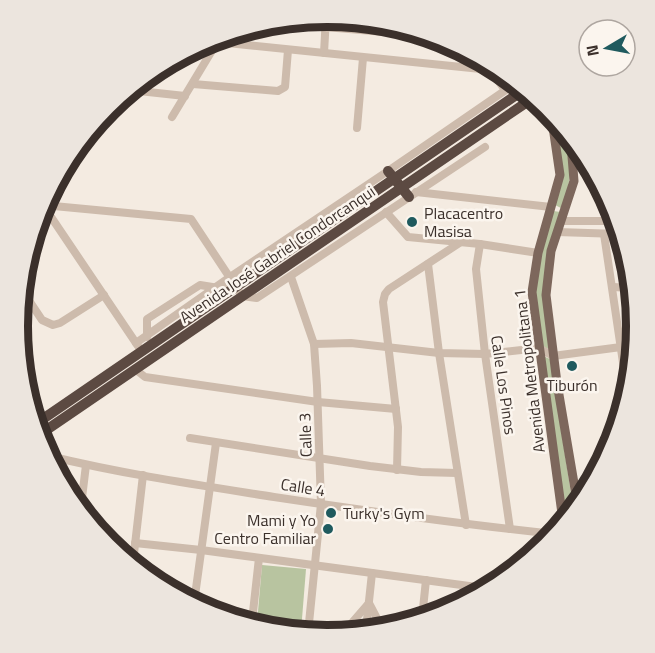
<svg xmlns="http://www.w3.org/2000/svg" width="655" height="653" font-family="'Titillium Web',sans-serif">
<rect width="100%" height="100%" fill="#f4ebe1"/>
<g fill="#b8c4a0">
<path d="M555,120C558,125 564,131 566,136C575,160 569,186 563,209L555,205L563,176Z"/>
<path d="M553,211L561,212L548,252L549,349L541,346L535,294L542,253Z"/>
<path d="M543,356L550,359L573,506L566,517Z"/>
<path d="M262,565L306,569L301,631L257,623Z"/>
</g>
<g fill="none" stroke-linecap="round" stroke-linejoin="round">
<g stroke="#cdbbac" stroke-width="8">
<path d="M325,27L420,35"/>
<path d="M208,41L481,69L491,71L505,90"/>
<path d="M324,53L326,17"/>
<path d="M193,84L278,91L285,87L288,50"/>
<path d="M139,91L185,96"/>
<path d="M172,117L219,39"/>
<path d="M357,128L363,58"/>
<path d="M416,192L551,207"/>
<path d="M43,205L191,219L242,296L257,298L485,147"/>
<path d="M43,205L138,346"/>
<path d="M386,212L408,237L480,244L538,253"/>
<path d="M562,221H617"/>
<path d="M557,232L619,234"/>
<path d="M604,234L626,383"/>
<path d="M480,244L476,269L485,354L510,529"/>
<path d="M428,264L439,353L466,525"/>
<path d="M291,277L314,344L317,386L321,504L308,633"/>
<path d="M613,287L630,288"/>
<path d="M24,293L42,320L53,325L60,323L104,295"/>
<path d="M147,337V319L200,285L231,290"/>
<path d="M136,343L230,277L388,171L513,85"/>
<path d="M314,344L351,343L439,353L485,354L539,348L553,356L621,347H633"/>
<path d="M135,369L145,377L318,402L396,409"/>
<path d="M190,438L370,466L421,472L457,473"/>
<path d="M49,456C123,474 198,485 274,497C367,511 460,524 554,534"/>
<path d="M397,470L398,427L383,302L385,294L389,289L461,242"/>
<path d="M81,506L86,465"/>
<path d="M135,543L201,550L484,588"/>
<path d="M133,562L143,475"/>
<path d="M194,603L216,443"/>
<path d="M422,618L426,580"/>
<path d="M252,621L259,558"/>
<path d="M366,629L372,573"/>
<path d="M343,633L369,603L381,626"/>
</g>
<g stroke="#7d675c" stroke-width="9">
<path d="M551,113L560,175L538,253L532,292L563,521"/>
<path d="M571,144L574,181L551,251L546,295L557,383L577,501"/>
</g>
<g stroke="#5c4a42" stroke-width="10">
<path d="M388,171L409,197"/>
<path d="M37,423L522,91"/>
<path d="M39,435L533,98"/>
</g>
</g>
<g fill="#1f5a5e" stroke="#fbf5ee" stroke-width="2">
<circle cx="412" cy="222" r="6"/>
<circle cx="572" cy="366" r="6"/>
<circle cx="331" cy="513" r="6"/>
<circle cx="328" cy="529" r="6"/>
</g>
<g text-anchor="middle" stroke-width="5" stroke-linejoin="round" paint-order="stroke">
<g font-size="16" fill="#3b302b" stroke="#fbf5ee" text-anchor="start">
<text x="424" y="219">Placacentro<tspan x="424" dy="18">Masisa</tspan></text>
<text x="572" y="391" text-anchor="middle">Tiburón</text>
<text x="343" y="519">Turky's Gym</text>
<text x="316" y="526" text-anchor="end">Mami y Yo<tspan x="316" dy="18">Centro Familiar</tspan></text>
</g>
<g font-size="16" fill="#3b302b" stroke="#fbf5ee">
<text transform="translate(277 254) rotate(-34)" y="6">Avenida José Gabriel Condorcanqui</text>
<text transform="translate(529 371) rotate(-97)" y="6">Avenida Metropolitana 1</text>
<text transform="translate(504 385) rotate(82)" y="6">Calle Los Pinos</text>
<text transform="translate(305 435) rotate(-92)" y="6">Calle 3</text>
<text transform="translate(303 487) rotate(9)" y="6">Calle 4</text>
</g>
</g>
<path d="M0 0H655V653H0ZM28 326a299 299 0 1 1 598 0a299 299 0 1 1-598 0Z" fill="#ece5de" fill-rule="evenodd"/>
<path fill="none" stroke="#3b302b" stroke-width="8" d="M28 326a299 299 0 1 1 598 0a299 299 0 1 1-598 0Z"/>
<g transform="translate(607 48) rotate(260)"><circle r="28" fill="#fbf5ee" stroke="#aea6a0" stroke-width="1.5"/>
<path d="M0-4.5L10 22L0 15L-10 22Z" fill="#1f5a5e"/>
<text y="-9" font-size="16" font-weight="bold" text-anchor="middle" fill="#3b302b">N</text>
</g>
</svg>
